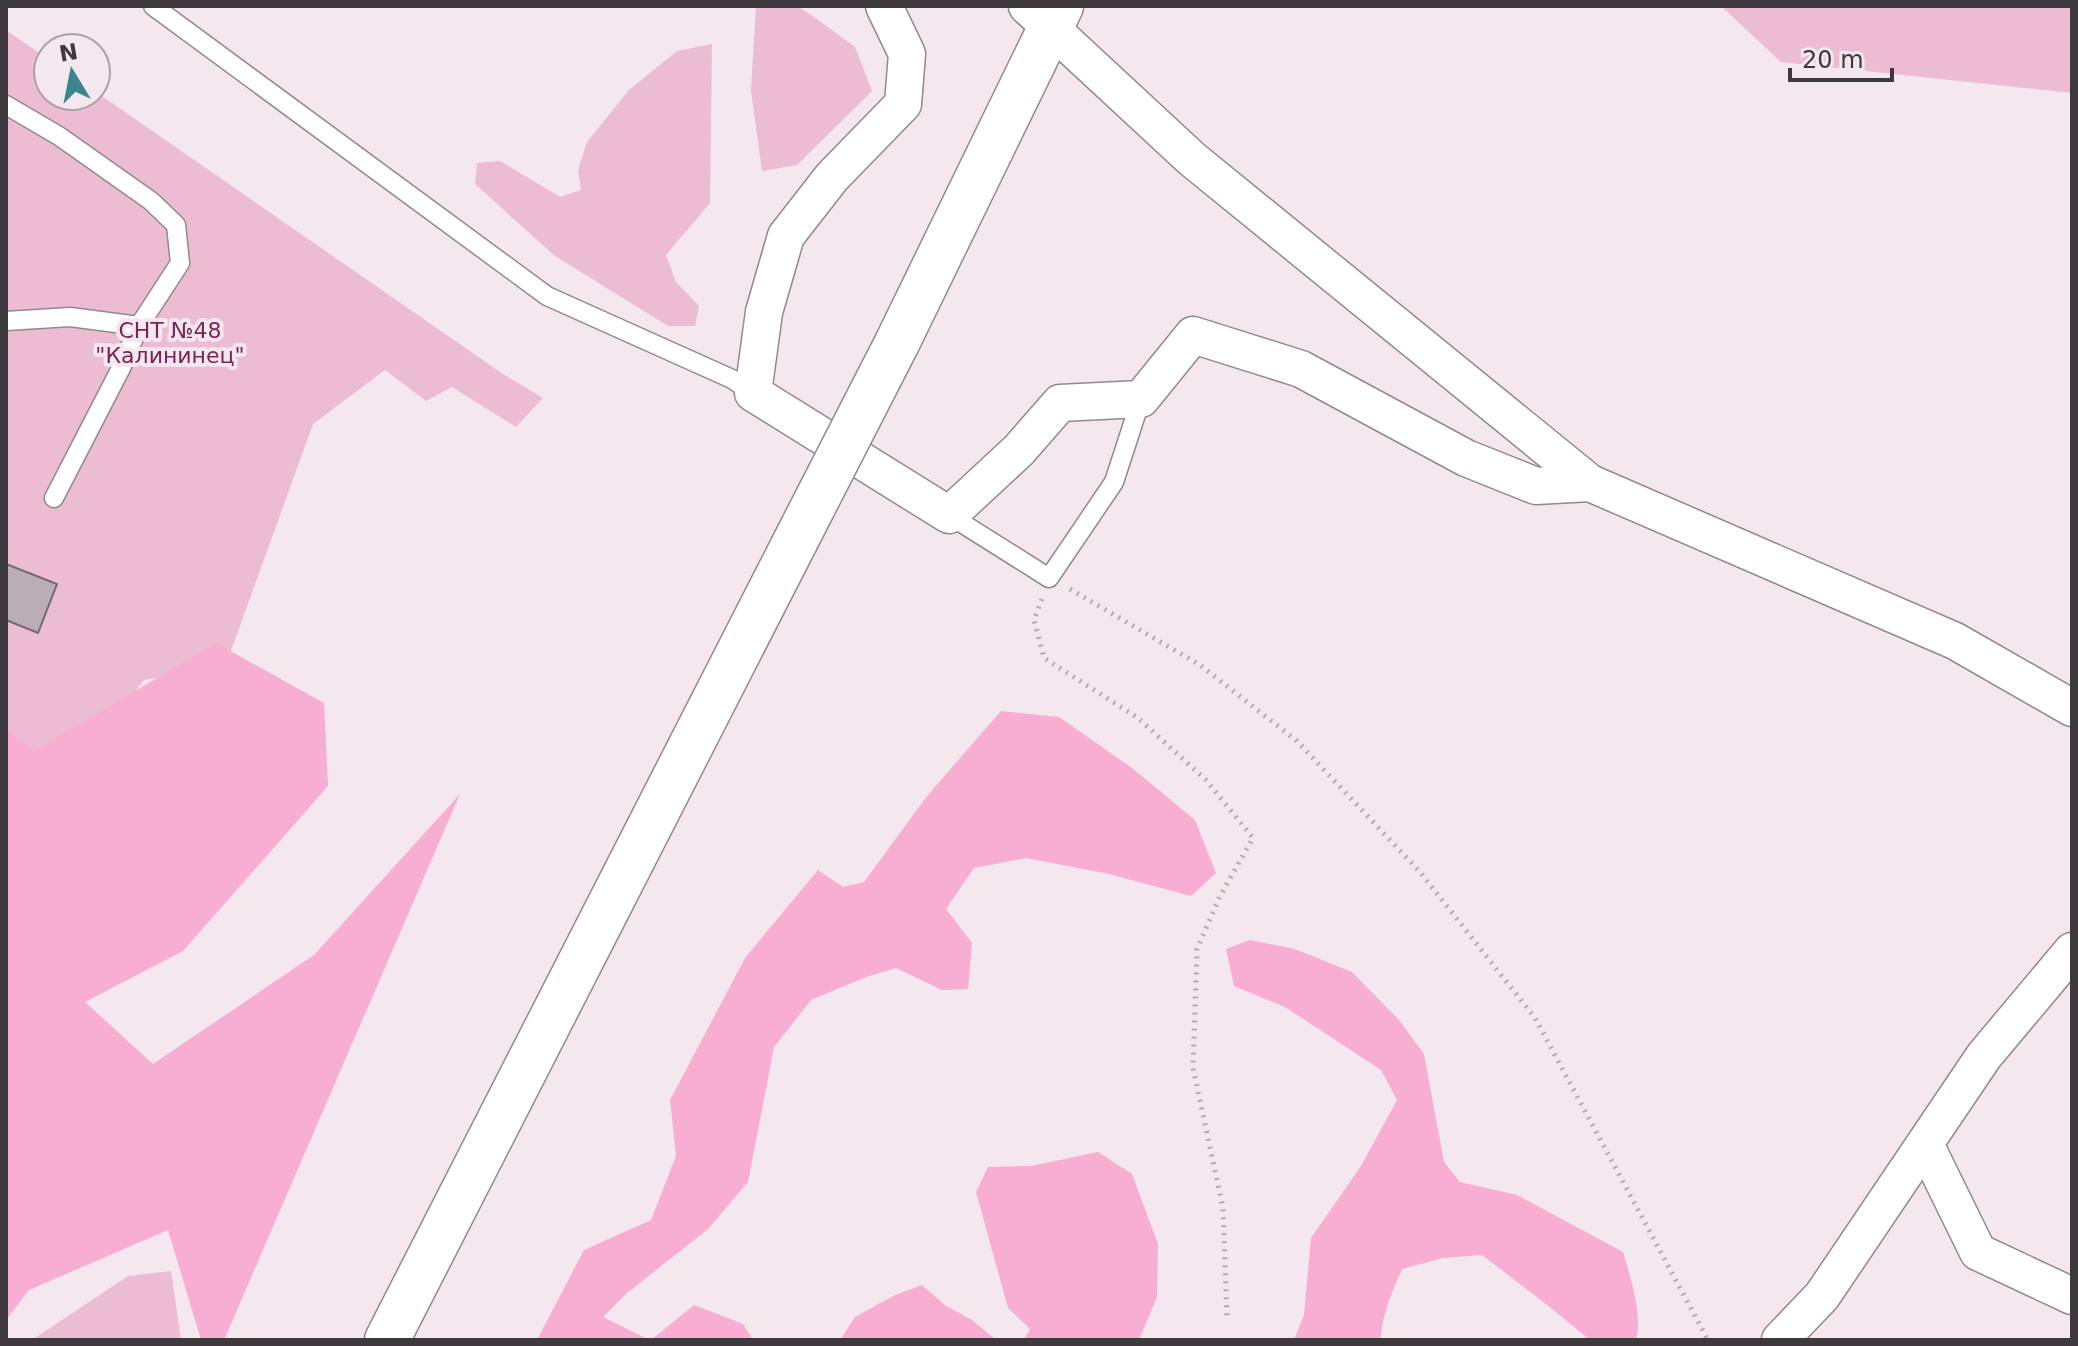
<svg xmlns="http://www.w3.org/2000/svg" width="2078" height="1346" font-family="'DejaVu Sans',sans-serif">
<rect width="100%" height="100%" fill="#f4e7ed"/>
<g fill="#ebbcd2">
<path d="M756,6H797L817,19L855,47L872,91L797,165L762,171L751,91Z"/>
<path d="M1721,6H2072V93L1781,62Z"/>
<path d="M6,30L48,59V96H96V92L503,374L543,398L516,427L452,387L426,401L385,370L313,424L225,667L144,680L118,714L34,751L6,732Z"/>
<path d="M712,44L710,203L666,255L676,282L699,306L695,326H668L555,256L475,184L477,163L500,161L560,197L581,190L578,170L587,142L629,90L677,51Z"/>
<path d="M171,1271L181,1340H32L128,1276Z"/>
</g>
<g fill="#f8add2">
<path d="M216,643L324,703L328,786L183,951L85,1002L153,1064L314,955L460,794L224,1340H201L168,1230L29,1290L6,1320V729L34,751Z"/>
<path d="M1001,711L1059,717L1132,768L1195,820L1216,873L1191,896L1109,874L1026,858L974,868L946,909L972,943L968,989L942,990L896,968L866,977L811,1000L774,1047L748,1182L708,1229L627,1293L603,1317L649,1340H537L584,1250L651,1220L676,1156L670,1100L745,958L818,870L843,887L864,882L927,796Z"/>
<path d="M1250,940L1295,949L1352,972L1399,1020L1424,1054L1444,1162L1460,1182L1517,1195L1623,1252C1630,1276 1643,1315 1636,1340H1590L1546,1304L1482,1255L1443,1258L1402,1269C1393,1290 1381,1317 1381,1340H1294L1304,1315L1311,1238L1361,1166L1397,1100L1381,1070L1285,1007L1234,986L1226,949Z"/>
<path d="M1098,1152L1132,1174L1158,1244L1157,1297L1139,1340H1024L1030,1329L1008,1308L976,1192L988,1167L1031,1166Z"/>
<path d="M922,1285L946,1306L972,1320L996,1340H840L855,1317L895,1295Z"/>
<path d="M694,1305L743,1324L753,1340H651Z"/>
</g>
<path fill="#baaeb4" stroke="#74696e" stroke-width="2" d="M6,564L57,584L38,633L6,620Z"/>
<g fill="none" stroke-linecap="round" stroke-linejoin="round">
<g stroke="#93888d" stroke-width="21">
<g id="lane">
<path d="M153,6L547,296L732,379L753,393"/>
<path d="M6,105L59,136L151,201L176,225L180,263L139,326L121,368L54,498"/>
<path d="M6,321L70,317L139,326"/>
<path d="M949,515L1049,578L1114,482L1141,399"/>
</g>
</g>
<g stroke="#93888d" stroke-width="39">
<g id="street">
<path d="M884,6L907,54L903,104L832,177L786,236L764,312L753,393L949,515L1019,450L1060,403L1141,399L1193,335L1301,369L1466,458L1536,486L1590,483"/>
<path d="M1027,6L1192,159L1590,483L1955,641L2072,708"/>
<path d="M1925,1144L1978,1252L2072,1296"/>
<path d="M1780,1340L1822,1296L1984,1056L2072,951"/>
</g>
</g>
<g stroke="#93888d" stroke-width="47">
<g id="primary">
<path d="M897,343L1061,6"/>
<path d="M387,1340L795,542"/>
</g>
</g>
<g stroke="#b5aaaf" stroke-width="5" stroke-dasharray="2 6" stroke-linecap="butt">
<path d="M1070,589L1200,665L1297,741L1420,872L1535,1018L1708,1340"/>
<path d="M1042,599L1034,620L1044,658L1138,718L1206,780L1253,838L1220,896L1197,949L1193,1068L1223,1208L1227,1316"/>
</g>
<use href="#lane" stroke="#fff" stroke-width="18"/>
<use href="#street" stroke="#fff" stroke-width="36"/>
<use href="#primary" stroke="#fff" stroke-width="44"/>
<g stroke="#93888d" stroke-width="47" stroke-linecap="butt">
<path id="primary-bridge" d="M795,542L897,343"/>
</g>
<use href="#primary-bridge" stroke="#fff" stroke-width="44"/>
</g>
<g text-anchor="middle" stroke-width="8" stroke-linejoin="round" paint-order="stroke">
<g font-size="22" fill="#7a2556" stroke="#f4e7ed">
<text x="170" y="338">СНТ №48<tspan x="170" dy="25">"Калининец"</tspan></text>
</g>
</g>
<rect width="2078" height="1346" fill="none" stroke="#3e393c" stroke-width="16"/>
<g transform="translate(72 72) rotate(350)"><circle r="38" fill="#f4e7ed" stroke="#aba1a6" stroke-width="2"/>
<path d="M0-6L14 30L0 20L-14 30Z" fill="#3d858c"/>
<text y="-12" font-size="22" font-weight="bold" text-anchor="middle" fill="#3e393c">N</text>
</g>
<path d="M1790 68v12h102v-12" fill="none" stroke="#3e393c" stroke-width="4"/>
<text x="1802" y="68" font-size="24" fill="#3e393c" stroke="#f4e7ed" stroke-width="6" paint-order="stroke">20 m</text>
</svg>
